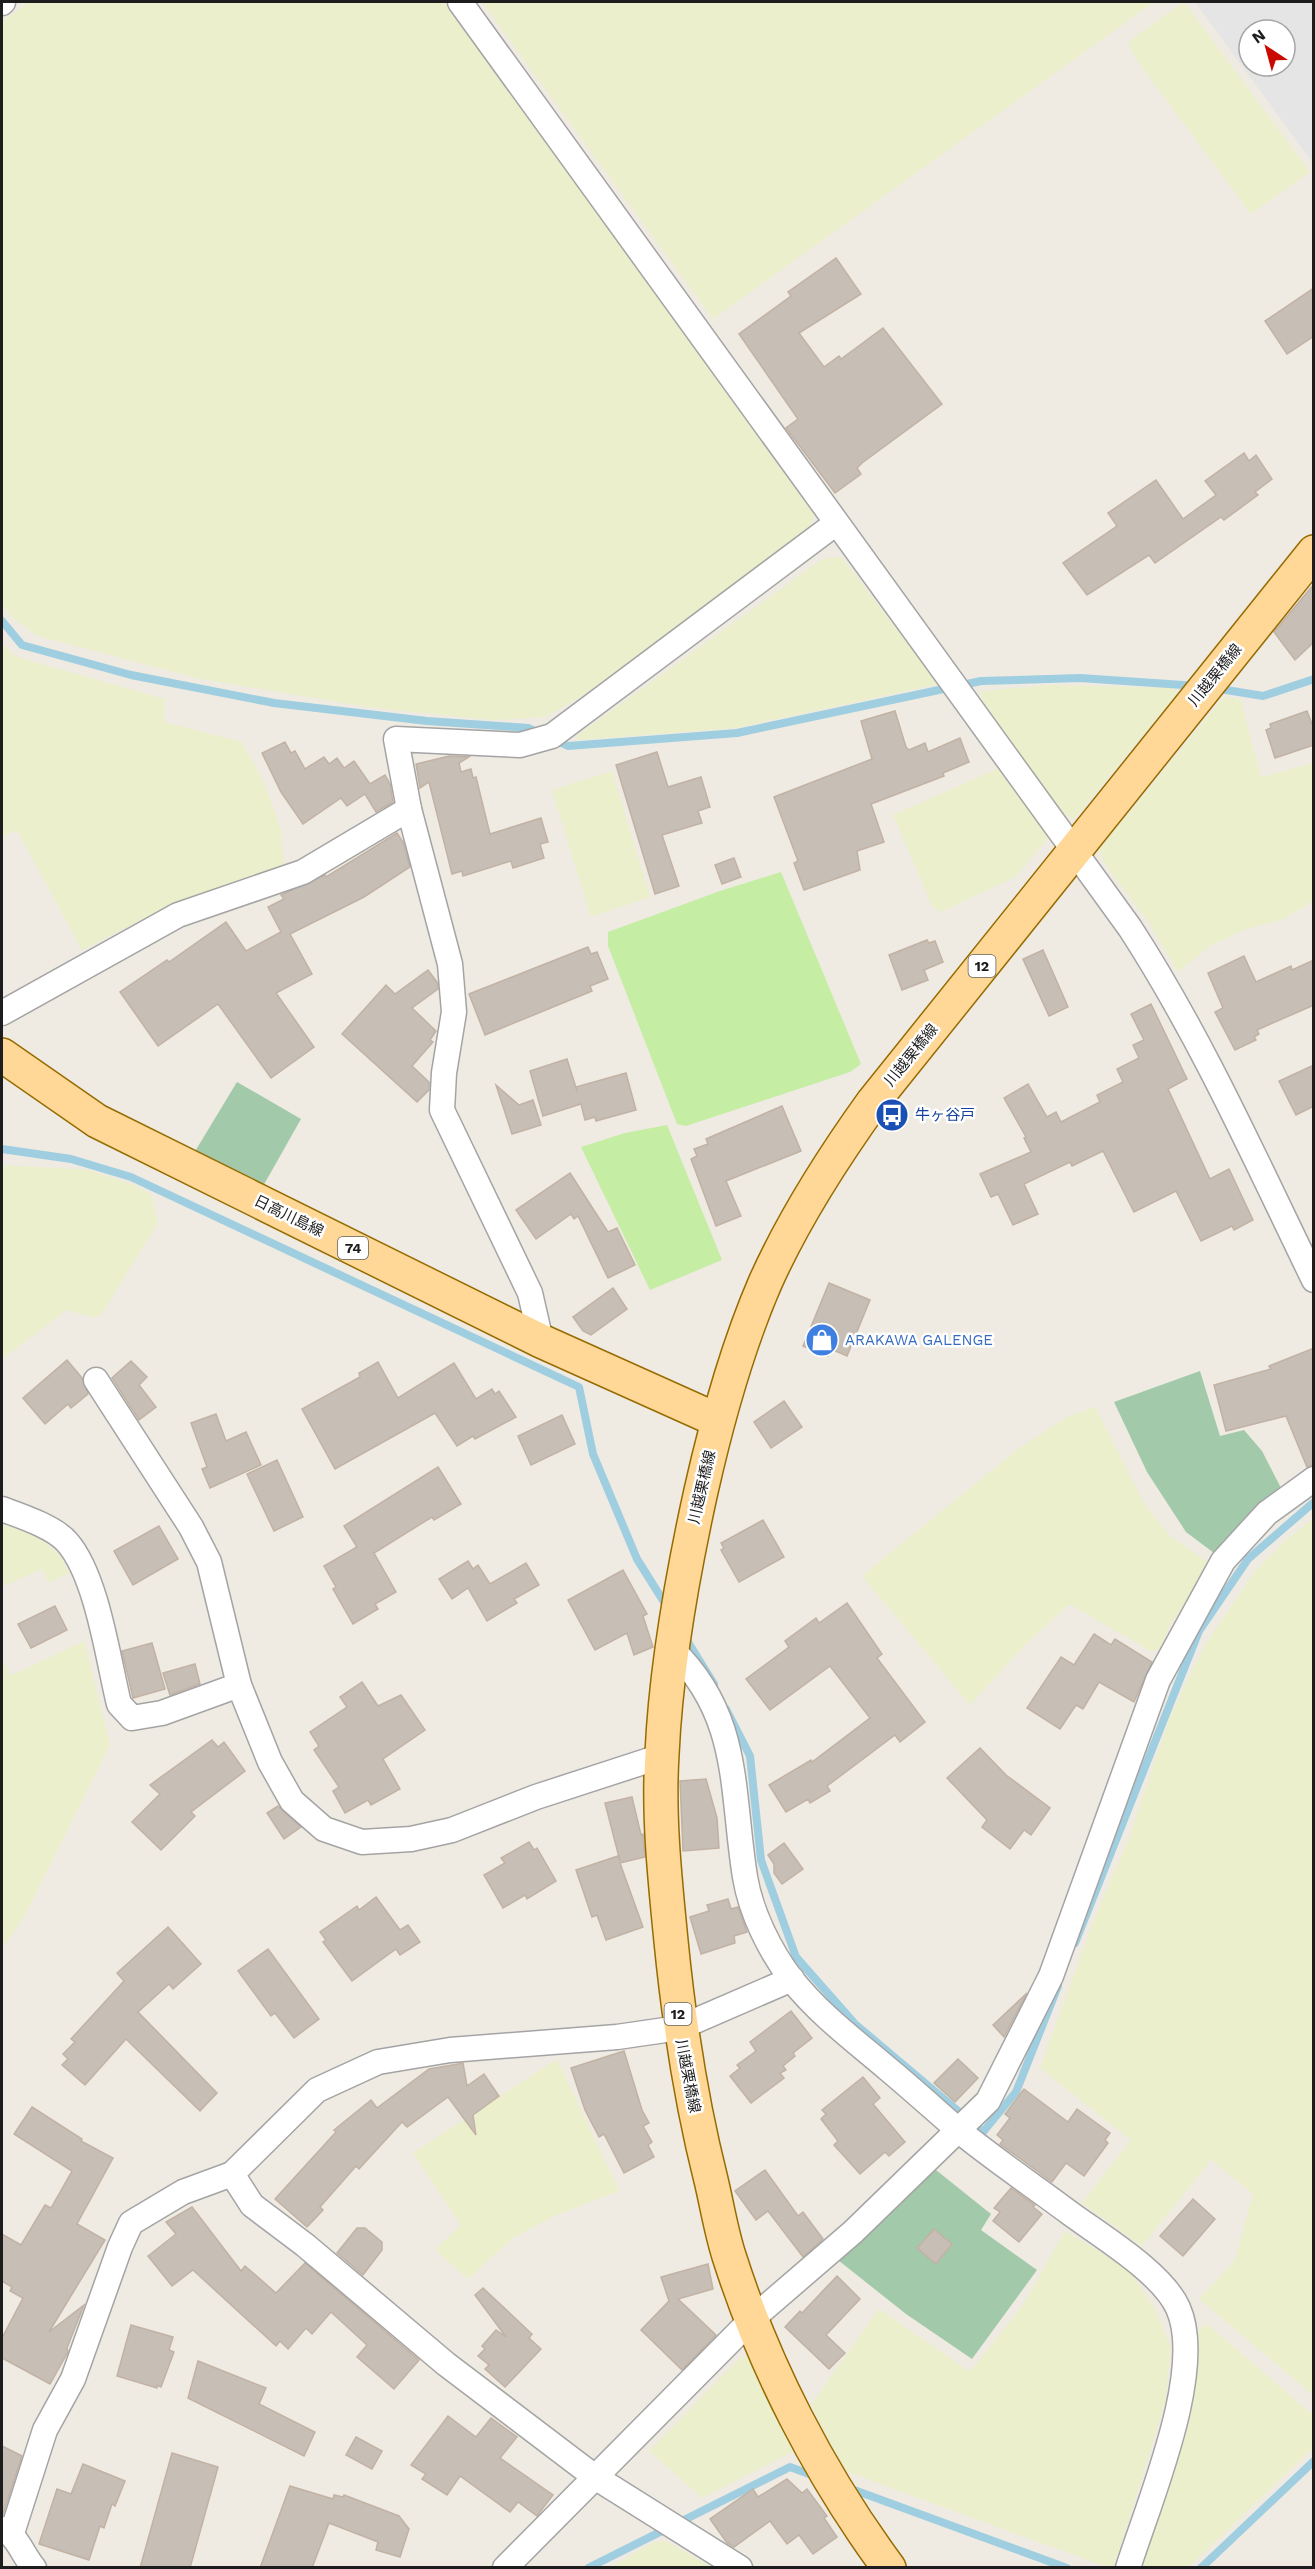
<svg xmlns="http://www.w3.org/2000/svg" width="1315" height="2569" font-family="'Work Sans','Noto Sans JP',sans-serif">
<rect width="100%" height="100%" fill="#efebe2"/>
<g fill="#ebefcc">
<path d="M29,2H445L814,515L809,532L585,694L545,717L493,720L375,708L200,679L38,636L12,617L2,604V21Z"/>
<path d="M482,2H1154L713,319Z"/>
<path d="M1184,2L1310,172L1251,214L1136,59L1128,42Z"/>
<path d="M841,557L939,684L736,728L577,740L578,735L814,565L825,558Z"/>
<path d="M2,643L14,655L31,661L165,699L164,722L242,742L265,785L281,830L284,865L252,879L170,905L82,950L17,830L2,837Z"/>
<path d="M1050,685L1175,688L1177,694L1074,819L1061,813L982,700L980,691Z"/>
<path d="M1224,697L1240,699L1261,777L1313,763V901L1284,919L1246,929L1210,946L1178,972L1148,921L1104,863L1099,849Z"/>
<path d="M999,768L1007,772L1050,836L1015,877L941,912L932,906L893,815Z"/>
<path d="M612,771L650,897L591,917L552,790Z"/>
<path d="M2,1165L88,1170L134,1185L151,1194L158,1223L102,1313L96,1318L67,1310L2,1359Z"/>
<path d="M1095,1407L1144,1503L1170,1536L1209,1563L1206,1571L1169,1627L1160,1649L1151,1651L1069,1604L1024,1646L970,1705L862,1576L1018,1449L1067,1417Z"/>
<path d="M1313,1518V2395L1199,2299L1235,2260L1253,2194L1211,2160L1142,2246L1082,2203L1131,2140L1040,2068L1092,1925L1130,1835L1170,1717L1206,1643L1256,1570L1286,1540Z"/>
<path d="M2,1524L40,1538L59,1554L69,1573L48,1583L42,1569L2,1587Z"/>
<path d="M84,1641L110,1745L25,1915L2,1949V1657L10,1676Z"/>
<path d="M557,2059L619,2191L554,2216L513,2238L468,2279L435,2250L461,2225L413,2153Z"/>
<path d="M1065,2231L1128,2269L1155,2309L1171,2348L1165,2403L1114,2567H1107L845,2471L811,2405L879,2309L970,2372L1023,2305Z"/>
<path d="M1206,2323L1313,2415V2448L1189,2567L1141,2568L1151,2523L1191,2406L1194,2336Z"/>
<path d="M751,2353L800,2448L702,2498L649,2451L739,2359Z"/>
<path d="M666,2541L711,2567H611L654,2542Z"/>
</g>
<g fill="#c5eda4">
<path d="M781,872L861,1064L850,1072L686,1126L677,1124L608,946V932L720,891Z"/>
<path d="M667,1125L722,1260L650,1290L581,1147L625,1133Z"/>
</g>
<g fill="#a2c9a9">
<path d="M237,1082L301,1119L262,1188L194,1153Z"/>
<path d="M1200,1371L1220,1436L1244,1430L1262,1451L1282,1490L1214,1553L1186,1532L1147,1472L1114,1402Z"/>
<path d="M936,2170L991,2214L981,2230L1037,2270L972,2359L906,2314L838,2260Z"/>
</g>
<path fill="#e5e5e5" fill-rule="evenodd" d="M1195,2H1313V163ZM1249,30H1285V66H1249Z"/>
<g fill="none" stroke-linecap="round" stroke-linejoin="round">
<g stroke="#9fcee0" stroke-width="8">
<path d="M2,621L22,645L131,675L274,703L427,721L528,728L541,734"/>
<path d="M1214,688L1263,696L1314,679"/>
<path d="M553,739L568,746L737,733L981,681L1080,678L1198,686"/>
<path d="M2,1149L71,1159L131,1177L579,1387L593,1454L637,1559L669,1610"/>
<path d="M683,1634L714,1684"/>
<path d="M726,1709L750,1756L761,1860L796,1957L855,2024L983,2132L1016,2092L1058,1986"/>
<path d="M1075,1943L1199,1631L1248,1559L1314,1502"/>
<path d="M846,2487L1067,2568"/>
<path d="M588,2568L790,2467L817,2477"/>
<path d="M1201,2568L1314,2461"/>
</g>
</g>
<g fill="#c7beb5" stroke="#c2b2a4" stroke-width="1.5">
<path d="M836,258L861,294L799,333L824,367L839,356L841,359L883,328L942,404L862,463L857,468L861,474L835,493L786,428L798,419L739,334L791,296L788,292Z"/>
<path d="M1314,288V336L1287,354L1265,321Z"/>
<path d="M1244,453L1249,461L1256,455L1272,479L1255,492L1258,495L1224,520L1221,517L1155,563L1149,555L1087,595L1063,563L1117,526L1108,513L1156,480L1183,519L1216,495L1205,481Z"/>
<path d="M1314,584V642L1295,660L1274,632Z"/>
<path d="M895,711L906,747L909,750L925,743L928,752L960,738L969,762L943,773L944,776L871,804L884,842L857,851L860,870L804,890L794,863L798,861L774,797L872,759L861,721Z"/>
<path d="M1307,711L1314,729V745L1275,758L1266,730L1271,728L1270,724Z"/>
<path d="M285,742L291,753L295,751L305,769L324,757L329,764L337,758L344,768L354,761L370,784L385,775L390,784L393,802L376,812L365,794L347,806L341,798L303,824L281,792L262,753Z"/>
<path d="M657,752L668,787L701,777L710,807L698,811L702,823L662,835L679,886L655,894L616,765Z"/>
<path d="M449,756L469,757L459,763L461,772L471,769L473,778L476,777L490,834L541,818L548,842L540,844L544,858L513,868L511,861L463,876L462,871L452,874L429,782L420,788L416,764Z"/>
<path d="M397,833L403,842L410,867L364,897L290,934L312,974L276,993L314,1047L271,1078L218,1004L158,1046L120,992L167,960L169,962L226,922L246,951L281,932L268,907L284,899L281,895L325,875L326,877Z"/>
<path d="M734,858L741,877L722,884L715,865Z"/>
<path d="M927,940L929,943L935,941L943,962L924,970L928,980L902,990L889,955Z"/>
<path d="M588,947L591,954L597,952L608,979L590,986L592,991L485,1035L469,994Z"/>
<path d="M1043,950L1068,1007L1049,1016L1023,959Z"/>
<path d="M1244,956L1256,982L1291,966L1292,970L1314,960V1005L1257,1030L1259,1034L1254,1037L1256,1040L1235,1050L1215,1012L1223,1008L1208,973Z"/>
<path d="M428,970L437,982L438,989L412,1008L436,1031L430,1040L433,1042L412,1066L429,1082V1090L417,1102L342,1034L386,985L395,994Z"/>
<path d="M1151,1004L1187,1079L1168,1089L1210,1179L1229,1169L1253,1220L1234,1230L1232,1226L1201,1241L1176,1191L1134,1212L1103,1151L1072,1166L1070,1162L1024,1184L1038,1214L1013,1225L998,1194L991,1197L980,1174L1031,1152L1024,1138L1026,1137L1004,1098L1028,1084L1047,1117L1056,1112L1061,1122L1100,1102L1097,1095L1123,1082L1117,1069L1139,1058L1133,1045L1144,1040L1131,1014Z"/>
<path d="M567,1059L577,1091L576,1087L626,1073L636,1110L596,1121L595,1117L585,1120L581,1104L543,1116L530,1071Z"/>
<path d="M1314,1065V1106L1296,1115L1279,1081Z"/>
<path d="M496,1085L519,1105L533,1100L541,1125L512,1134Z"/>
<path d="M782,1106L801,1151L726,1181L741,1216L716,1226L691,1159L697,1156L694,1149L708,1144L706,1139Z"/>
<path d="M570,1173L608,1232L617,1228L635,1265L608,1278L578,1216L574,1219L571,1214L536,1239L516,1210Z"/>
<path d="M829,1283L870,1300L847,1356L831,1349L828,1356L803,1346Z"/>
<path d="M613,1288L627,1309L591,1335L583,1331L573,1317Z"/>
<path d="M1314,1348V1465L1307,1467L1286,1416L1226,1431L1214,1385L1271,1369L1269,1366Z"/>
<path d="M67,1360L82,1378L88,1394L71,1408L68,1404L45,1424L23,1398Z"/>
<path d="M131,1361L147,1377L139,1385L156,1407L139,1420L112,1378Z"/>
<path d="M378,1362L398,1398L454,1363L476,1399L492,1389L495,1394L499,1391L516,1417L475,1439L473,1436L457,1446L435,1413L335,1469L302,1409L360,1377L359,1373Z"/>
<path d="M784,1401L802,1427L771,1448L754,1422Z"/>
<path d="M216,1414L226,1441L246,1432L261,1465L210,1488L202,1469L207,1467L191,1423Z"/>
<path d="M562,1415L575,1444L531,1465L518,1436Z"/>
<path d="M277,1460L303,1517L274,1531L247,1474Z"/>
<path d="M438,1467L461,1504L434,1520L432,1517L374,1553L396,1592L375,1604L378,1609L353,1624L333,1589L336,1587L324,1566L357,1547L344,1526Z"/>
<path d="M763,1520L784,1557L739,1582L721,1550L724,1548L721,1543Z"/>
<path d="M159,1526L178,1559L133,1585L114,1551Z"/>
<path d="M468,1561L473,1569L478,1565L490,1584L526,1563L539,1585L514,1599L517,1603L487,1621L468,1588L452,1599L439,1579Z"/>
<path d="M623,1570L647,1614L643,1616L653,1647L634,1655L627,1633L595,1650L568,1600Z"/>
<path d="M847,1603L882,1654L877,1658L925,1722L900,1742L895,1735L827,1786L830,1791L810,1803L808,1799L786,1812L769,1785L811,1760L812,1762L870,1718L830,1666L770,1710L746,1679L789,1647L785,1641L816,1618L819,1623Z"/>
<path d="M55,1606L67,1630L31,1648L18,1624Z"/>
<path d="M1094,1634L1111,1645L1115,1639L1152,1662L1134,1702L1099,1682L1083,1709L1076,1705L1060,1729L1027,1708L1061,1657L1074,1665Z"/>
<path d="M152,1643L165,1689L133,1698L122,1651Z"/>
<path d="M195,1664L200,1684L170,1695L163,1673Z"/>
<path d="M362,1682L378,1706L401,1695L425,1730L383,1759L400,1789L371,1805L368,1800L345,1813L333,1791L339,1787L314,1750L319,1746L310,1732L347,1707L340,1697Z"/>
<path d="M212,1740L218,1747L224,1742L245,1771L191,1812L195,1816L161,1850L132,1822L160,1794L150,1785Z"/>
<path d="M980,1748L1006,1775L1050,1808L1031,1835L1024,1830L1010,1849L982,1827L987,1820L947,1778Z"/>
<path d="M706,1779L717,1818L719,1848L683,1851L680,1781Z"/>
<path d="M632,1797L641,1835L643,1834L645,1857L620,1863L643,1927L606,1940L597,1915L592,1917L576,1870L618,1856L620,1861L605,1803Z"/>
<path d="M278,1806L301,1827L284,1839L267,1813Z"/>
<path d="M529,1842L534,1850L537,1848L556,1881L527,1899L525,1895L503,1908L484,1875L505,1863L501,1858Z"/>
<path d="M784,1843L803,1869L782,1884L774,1873V1864L768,1855Z"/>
<path d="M376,1897L400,1930L408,1925L420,1942L400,1955L396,1949L352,1981L323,1942L326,1940L320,1932L357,1906L359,1910Z"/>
<path d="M728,1899L731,1909L738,1907L747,1932L734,1936L735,1943L701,1954L690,1917L709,1911L707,1905Z"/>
<path d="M168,1927L201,1964L173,1989L169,1984L138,2012L217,2093L200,2111L126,2039L85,2085L62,2065L68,2059L63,2054L75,2042L71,2039L124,1981L117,1973Z"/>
<path d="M268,1949L319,2019L294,2038L275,2013L271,2016L238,1971Z"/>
<path d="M1027,1993L1004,2037L993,2025Z"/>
<path d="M791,2011L812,2038L793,2053L795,2056L783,2066L786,2070L780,2073L784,2078L751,2103L730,2076L740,2068L737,2065L756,2051L750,2042Z"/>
<path d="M624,2051L642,2110L649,2123L643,2126L652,2142L648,2145L654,2157L624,2173L604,2134L599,2137L585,2110L571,2068Z"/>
<path d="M958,2059L978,2078L955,2102L934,2083Z"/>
<path d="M463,2063L467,2086L484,2074L499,2096L473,2115L476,2135L448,2097L407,2127L402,2122L359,2169L356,2166L320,2207L323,2210L307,2227L275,2199L336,2132L334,2130L371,2100L377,2108L429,2069Z"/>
<path d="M863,2077L880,2098L873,2104L905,2142L889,2156L885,2152L860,2174L834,2145L838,2141L821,2119L826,2114L822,2110Z"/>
<path d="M1024,2089L1068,2122L1077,2109L1110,2133L1105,2140L1108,2143L1084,2176L1066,2163L1052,2182L1000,2144L1003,2140L997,2135L1010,2118L1005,2114Z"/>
<path d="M32,2107L82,2139L81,2141L113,2158L77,2224L105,2240L49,2332L84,2305L67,2348L68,2352L50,2384L2,2358V2338L23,2298L10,2291L12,2287L2,2281V2234L21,2245L45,2205L51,2208L72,2171L14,2134Z"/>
<path d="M765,2170L798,2216L803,2212L823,2239L803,2257L768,2211L756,2220L735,2191Z"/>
<path d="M1011,2188L1035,2205L1033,2207L1042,2214L1019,2242L993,2221L1000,2212L994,2208Z"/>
<path d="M1193,2199L1215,2219L1183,2256L1160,2236Z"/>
<path d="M192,2207L241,2271L245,2266L276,2293L305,2263L419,2360L394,2389L357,2357L367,2345L331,2312L312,2334L306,2328L288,2349L280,2341L276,2346L193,2270L172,2286L148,2256L176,2234L166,2222Z"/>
<path d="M357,2228H365L382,2242V2250L363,2275L337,2253Z"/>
<path d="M934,2229L952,2244L936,2264L917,2248Z"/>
<path d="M708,2264L713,2289L678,2299L716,2335L682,2370L641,2330L669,2301L661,2277Z"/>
<path d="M837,2276L860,2299L826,2335L845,2353L829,2369L785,2327L800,2311L802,2313Z"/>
<path d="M483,2288L532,2334L529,2338L541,2349L505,2387L485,2369L489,2365L478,2356L485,2349L482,2346L496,2330L506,2337L475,2295Z"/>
<path d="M131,2325L173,2337L169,2350L174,2352L161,2387L157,2385V2388L117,2376Z"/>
<path d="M198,2361L266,2388L259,2404L315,2432L304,2456L188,2398Z"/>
<path d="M448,2416L476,2437L491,2418L517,2437L500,2458L553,2495L537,2516L518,2502L510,2512L460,2476L447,2495L422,2479L426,2474L411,2465Z"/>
<path d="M356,2437L382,2451L372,2469L346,2455Z"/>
<path d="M2,2446L22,2456L3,2514H2Z"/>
<path d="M172,2453L218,2467L190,2568H140Z"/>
<path d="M83,2464L125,2481L115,2506L112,2504L104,2528L100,2526L89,2560L39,2544L57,2489L71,2494Z"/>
<path d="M787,2479L802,2493L807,2489L827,2516L824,2518L837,2537L813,2554L799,2535L787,2544L770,2521L734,2547L727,2543L710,2519L753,2489L758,2497Z"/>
<path d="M290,2486L333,2499L334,2495L343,2497L344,2495L399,2516L409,2529L400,2557L376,2550L378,2542L329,2523L312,2568H260Z"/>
</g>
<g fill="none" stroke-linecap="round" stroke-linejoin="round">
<g stroke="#a4a4a4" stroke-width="27">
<g id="minor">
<path d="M460,2L1130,928C1202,1039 1256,1161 1314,1280"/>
<path d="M2,3L3,2"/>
<path d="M2,1013L178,915L303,872L409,809"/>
<path d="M541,1341L530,1293L442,1110L444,1073L454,1012L450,964L409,809L396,739L520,745L552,736L835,524"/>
<path d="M96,1380L191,1527L209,1562L239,1685L270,1762L292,1801L324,1829L362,1842L411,1839L452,1830L536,1797L662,1756"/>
<path d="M2,1509C21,1516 54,1527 67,1542C97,1576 108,1659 119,1704L132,1718L162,1713L239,1685"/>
<path d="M672,1649C741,1716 731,1789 745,1877C751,1913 770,1951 792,1980C820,2015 854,2040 888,2069C912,2089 934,2109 957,2129C992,2158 1031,2184 1067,2211C1099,2235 1162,2272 1178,2308C1206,2370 1148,2504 1128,2568"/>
<path d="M2,2529C18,2536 22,2554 34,2568"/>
<path d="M12,2533L45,2430L73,2379L120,2247L131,2223L183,2192L232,2174"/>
<path d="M505,2568L752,2319L853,2232L988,2101L1051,1976L1158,1680L1223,1561L1267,1513L1314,1479"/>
<path d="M740,2568L595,2477L446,2364L305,2245L252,2205L232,2174L317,2090L378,2062L450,2050L617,2037L679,2028L792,1979"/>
</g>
</g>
<g stroke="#966b00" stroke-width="36">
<g id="primary">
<path d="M2,1055L97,1121L541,1341L717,1420"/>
<path d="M889,2568C820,2475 764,2366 729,2256C721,2231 717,2205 711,2180C691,2101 679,2022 671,1941C665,1880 658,1816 662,1754C666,1666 682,1577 701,1491C717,1420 736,1350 765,1283C794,1218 832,1159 873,1102L1314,552"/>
</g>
</g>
<use href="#minor" stroke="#fff" stroke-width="24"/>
<use href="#primary" stroke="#ffd797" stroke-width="33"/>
</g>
<defs>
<g id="bus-disc" transform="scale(1.725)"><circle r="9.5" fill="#1a4fb4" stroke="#fff"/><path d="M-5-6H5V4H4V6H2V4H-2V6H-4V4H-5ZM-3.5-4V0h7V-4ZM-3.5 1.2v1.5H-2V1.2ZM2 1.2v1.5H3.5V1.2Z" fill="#fff"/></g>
<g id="shop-disc" transform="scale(1.725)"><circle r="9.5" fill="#3f7fe0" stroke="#fff"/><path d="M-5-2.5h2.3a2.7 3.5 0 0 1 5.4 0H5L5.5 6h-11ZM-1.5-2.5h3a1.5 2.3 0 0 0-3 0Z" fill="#fff"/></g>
</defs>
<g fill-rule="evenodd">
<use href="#bus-disc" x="892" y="1115"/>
<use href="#shop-disc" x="822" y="1340"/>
</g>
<g text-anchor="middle" stroke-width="5" stroke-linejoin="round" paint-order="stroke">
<g fill="#fff" stroke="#616161" stroke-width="1.5">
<rect x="968.5" y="955" width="27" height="22" rx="4.5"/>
<rect x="338" y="1237" width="30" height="22" rx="4.5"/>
<rect x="664.5" y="2003" width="27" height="22" rx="4.5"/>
</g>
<g font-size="14" font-weight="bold" fill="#1d1d1d">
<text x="982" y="971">12</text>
<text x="353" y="1253">74</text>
<text x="678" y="2019">12</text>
</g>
<g font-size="15" fill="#1d1d1d" stroke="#fff">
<text transform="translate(1215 675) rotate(-51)" y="5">川越栗橋線</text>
<text transform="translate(911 1055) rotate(-51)" y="5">川越栗橋線</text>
<text transform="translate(289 1216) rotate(26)" y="5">日高川島線</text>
<text transform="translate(702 1487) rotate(-77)" y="5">川越栗橋線</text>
<text transform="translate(688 2076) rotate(79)" y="5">川越栗橋線</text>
</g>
<g font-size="15" fill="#164399" stroke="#fff" text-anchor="start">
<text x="915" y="1120">牛ヶ谷戸</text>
</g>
<g font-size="15" fill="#366cbe" stroke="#fff" text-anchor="start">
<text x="845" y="1345">ARAKAWA GALENGE</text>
</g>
</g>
<rect width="1315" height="2569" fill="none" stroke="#1d1d1d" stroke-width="6"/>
<g transform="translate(1267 48) rotate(324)"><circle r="28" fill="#ffffff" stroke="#a5a5a5" stroke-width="1.5"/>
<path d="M0-4.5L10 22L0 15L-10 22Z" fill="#ca0900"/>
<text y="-9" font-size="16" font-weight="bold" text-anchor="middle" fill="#1d1d1d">N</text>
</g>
</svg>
